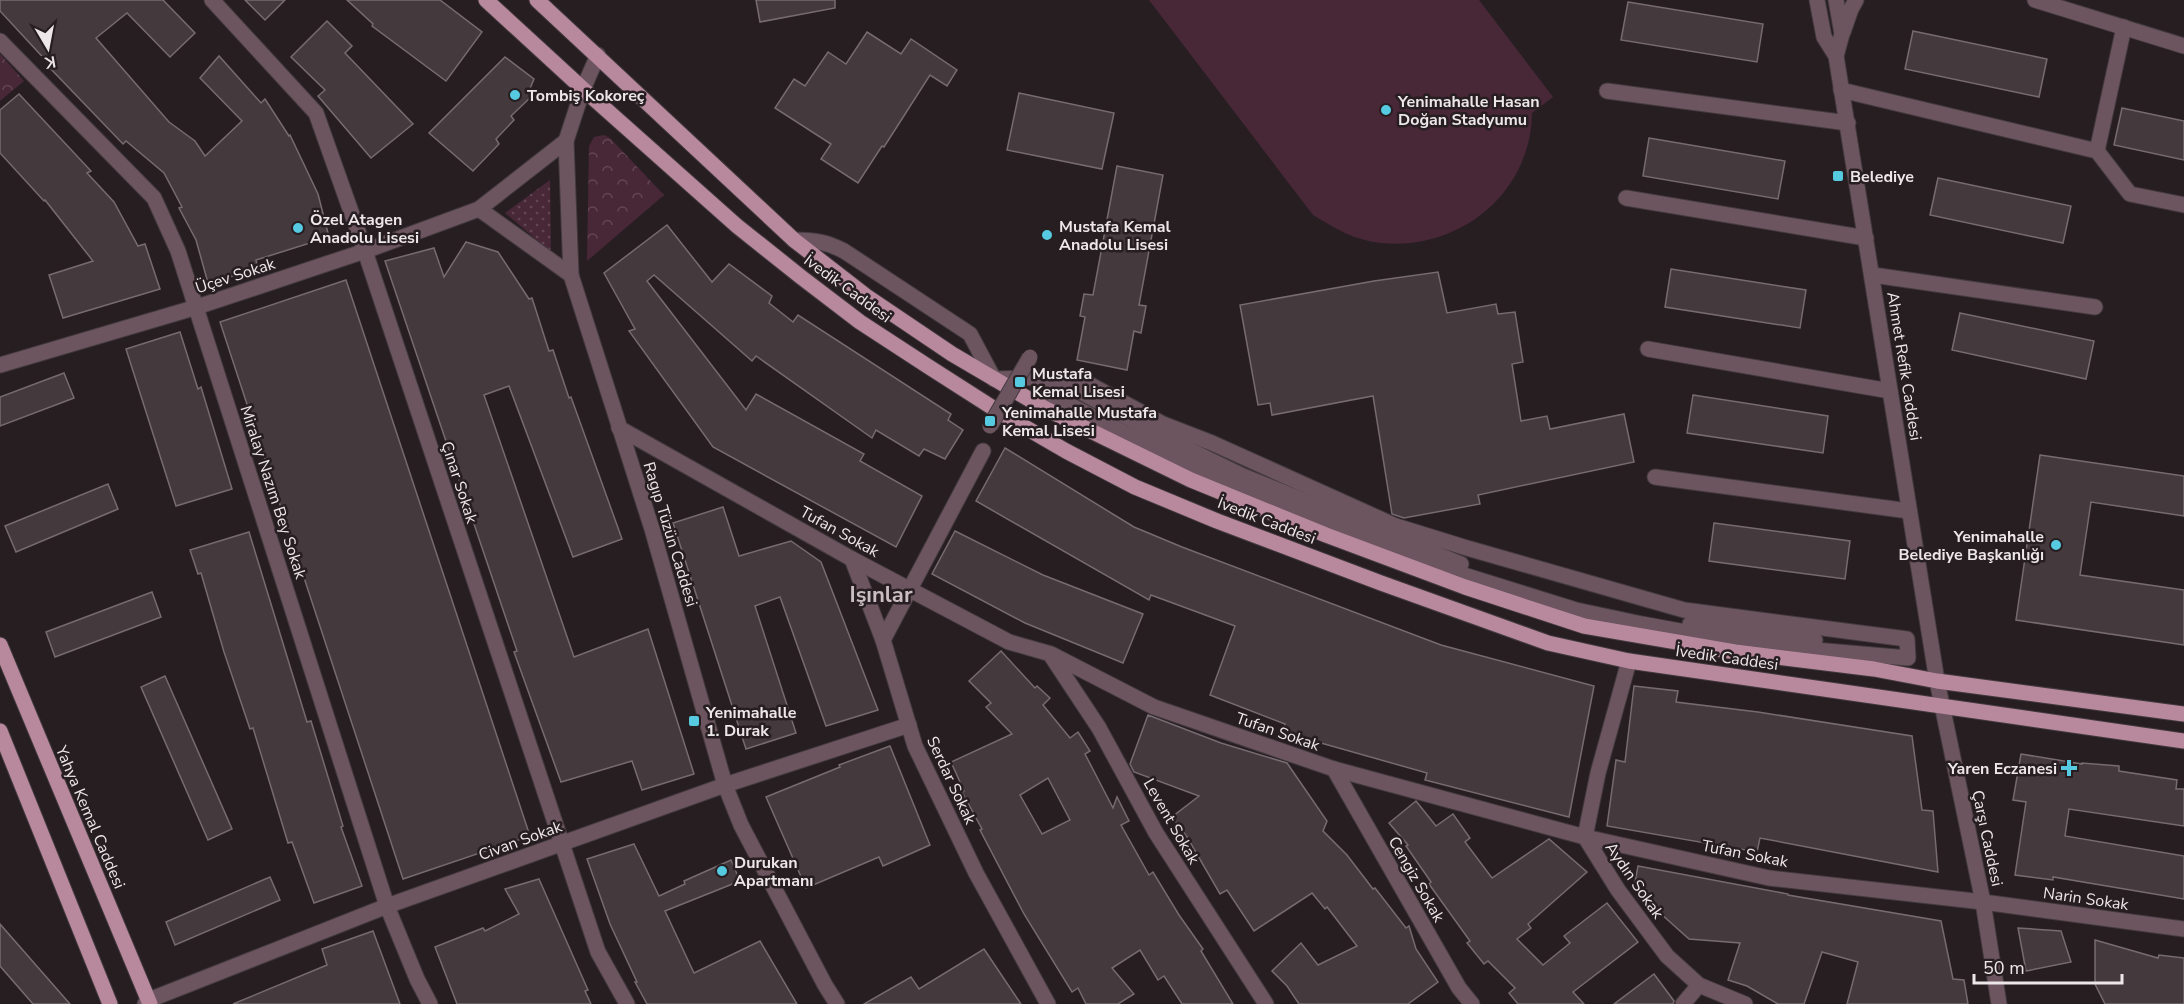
<svg xmlns="http://www.w3.org/2000/svg" width="2184" height="1004" font-family="'Nunito Sans',sans-serif">
<defs>
<pattern id="grass-dots" width="8" height="8" patternUnits="userSpaceOnUse" patternTransform="scale(1.5)"><rect width="8" height="8" fill="#482737"/><path d="M2 2h.1M6 6h.1" fill="none" stroke="#634654" stroke-width="1.8" stroke-linecap="round"/></pattern>
<pattern id="park-crowns" width="20" height="18" patternUnits="userSpaceOnUse" patternTransform="scale(1.5)"><rect width="20" height="18" fill="#482737"/><path d="M2 6a3 3 0 1 1 6 0M12 15a3 3 0 1 1 6 0" fill="none" stroke="#634654"/></pattern>
</defs>
<rect width="100%" height="100%" fill="#271e22"/>
<path fill="url(#grass-dots)" d="M550,180L551,252L505,213Z"/>
<g fill="url(#park-crowns)">
<path d="M0,54L24,81L0,101Z"/>
<path d="M604,135L610,138L664,195L587,261L589,146L594,137Z"/>
</g>
<path fill="#482737" d="M1149,0H1479L1553,97L1532,113C1531,193 1460,251 1381,243C1356,241 1334,228 1313,215Z"/>
<g fill="#443a3e" stroke="#766b70" stroke-width="1.5" fill-rule="evenodd">
<path d="M0,0H163L195,33L170,57L127,13L96,38L169,122L195,141L205,156L242,121L200,78L219,56L261,103L265,99L289,136L290,135L318,194L329,237L256,260L258,269L208,283L196,240L179,208L182,207L164,173L126,141L123,144L49,67L50,65L0,11Z"/>
<path d="M245,0H285L265,20Z"/>
<path d="M347,0H440L482,32L446,81L372,26L373,24Z"/>
<path d="M756,0H835V8L760,22Z"/>
<path d="M1628,2L1763,24L1757,62L1621,40Z"/>
<path d="M327,21L352,46L345,53L413,124L371,158L318,96L325,90L291,57Z"/>
<path d="M1913,31L2047,59L2039,97L1905,69Z"/>
<path d="M867,32L901,54L911,39L957,70L947,86L930,75L884,147L882,146L858,183L821,159L831,144L775,108L794,79L805,86L828,52L846,64Z"/>
<path d="M505,57L534,79L529,91L533,95L511,116L514,120L496,139L499,144L473,171L429,133Z"/>
<path d="M1019,93L1114,113L1102,169L1007,150Z"/>
<path d="M19,94L91,171L87,173L114,202L138,246L145,244L160,289L63,318L49,275L93,261L45,200L44,201L0,153V110Z"/>
<path d="M2122,108L2184,121V160L2114,145Z"/>
<path d="M1649,138L1785,161L1778,199L1643,176Z"/>
<path d="M1117,166L1163,175L1139,305L1146,306L1141,333L1134,331L1127,370L1077,360L1085,317L1080,316L1084,294L1093,295Z"/>
<path d="M1938,178L2071,206L2063,243L1930,215Z"/>
<path d="M667,225L712,282L729,264L772,296L769,303L793,322L798,315L951,414L948,420L963,430L945,459L924,449L919,456L876,430L872,438L756,356L752,361L654,275L647,281L746,410L756,394L864,454L860,461L922,496L896,547L713,447L629,331L635,329L604,273Z"/>
<path d="M466,242L498,252L529,299L532,298L549,351L553,350L569,398L571,397L622,539L573,557L509,386L484,395L574,657L648,629L694,774L642,790L632,761L561,782L514,652L517,651L385,261L434,248L444,277Z"/>
<path d="M1671,269L1806,290L1800,328L1665,307Z"/>
<path d="M1438,272L1447,313L1496,304L1498,314L1515,312L1523,362L1512,364L1521,421L1547,416L1550,429L1624,414L1634,462L1478,495L1480,504L1404,518L1392,514L1373,396L1272,415L1270,403L1258,405L1240,305L1374,281Z"/>
<path d="M346,280L530,836L403,879L220,322Z"/>
<path d="M1960,313L2094,341L2086,379L1952,350Z"/>
<path d="M180,332L198,389L201,387L232,489L176,506L126,349Z"/>
<path d="M64,373L74,398L0,426V397Z"/>
<path d="M1693,395L1828,416L1823,453L1687,433Z"/>
<path d="M1005,448L1134,527L1182,547L1441,645L1594,686L1569,817L1425,780L1427,773L1282,732L1285,724L1210,695L1235,626L1151,595L1149,600L976,501Z"/>
<path d="M2040,455L2184,476V516L2091,502L2080,575L2184,590V645L2016,620Z"/>
<path d="M108,484L118,509L16,552L5,526Z"/>
<path d="M723,507L739,556L791,541L821,562L878,710L826,726L780,597L755,606L796,733L746,749L673,523Z"/>
<path d="M1714,523L1850,541L1845,579L1709,561Z"/>
<path d="M955,531L1043,575L1143,614L1123,663L1025,623L932,574Z"/>
<path d="M249,532L307,722L311,721L343,826L341,827L362,886L314,903L292,842L288,843L253,728L250,729L224,652L201,573L198,574L190,550Z"/>
<path d="M152,592L161,617L55,657L46,632Z"/>
<path d="M1001,651L1035,688L1037,686L1050,698L1043,705L1070,738L1078,732L1090,751L1085,754L1113,808L1117,797L1129,821L1121,825L1149,875L1153,872L1179,915L1203,949L1201,951L1233,1004H1182L1164,976L1158,980L1140,950L1112,968L1134,994L1118,1004H1086L1078,988L1072,992L1024,914L980,830L982,829L962,792L964,791L951,762L1012,734L986,707L991,703L969,681ZM1048,778L1070,820L1042,834L1020,795Z"/>
<path d="M165,676L232,829L208,840L141,687Z"/>
<path d="M1634,686L1678,691L1676,702L1758,712L1912,736L1922,810L1933,811L1938,872L1760,838L1757,852L1607,826L1616,760L1625,762Z"/>
<path d="M1148,715L1221,743L1287,763L1327,821L1323,831L1347,855L1373,889L1375,888L1406,928L1409,926L1416,949L1438,982L1408,1004H1299L1287,986L1272,971L1301,943L1318,965L1357,946L1327,907L1325,909L1312,893L1254,931L1227,890L1220,894L1187,837L1172,817L1199,796L1134,772L1130,764Z"/>
<path d="M890,746L930,845L883,866L879,857L806,888L766,797L840,767L839,765Z"/>
<path d="M2021,754L2082,764V763L2119,766V771L2177,780L2176,789H2184V826L2069,809L2065,836L2184,856V899L2053,877V880L2015,875L2026,802L2013,800Z"/>
<path d="M1416,801L1436,826L1453,814L1470,838L1465,842L1492,878L1549,839L1587,872L1528,924L1531,928L1517,939L1543,965L1570,943L1564,936L1607,903L1638,942L1573,992L1584,1004H1518L1509,993L1515,988L1488,961L1484,964L1467,943L1470,941L1429,884L1431,882L1406,846L1408,845L1389,823Z"/>
<path d="M634,844L659,896L685,884L684,881L731,860L740,881L665,911L694,973L760,941L797,1004H647L635,982H637L610,924L587,859Z"/>
<path d="M1638,866L1788,894V895L1941,921L1953,979L1964,980L1968,1004H1847L1858,962L1822,952L1804,1004H1778L1747,986L1728,980L1740,943L1689,939L1660,913L1635,882Z"/>
<path d="M270,877L280,900L175,945L166,922Z"/>
<path d="M539,879L588,990L585,991L591,1004H457L435,947L483,928L485,931L519,914L505,889Z"/>
<path d="M0,924L70,1004H33L0,966Z"/>
<path d="M2018,928L2061,931L2071,962L2026,971Z"/>
<path d="M373,931L400,1004H233L327,965L322,949Z"/>
<path d="M2095,940L2158,958L2159,955L2184,958V1004H2105L2095,984Z"/>
<path d="M984,949L1021,1004H864L911,977L919,989Z"/>
<path d="M1654,974L1674,1001L1673,1004H1614Z"/>
</g>
<g fill="none" stroke-linecap="round" stroke-linejoin="round">
<g stroke="#433a3e" stroke-width="17">
<g id="minor">
<path d="M212,0L316,113L365,251L598,952L627,1004"/>
<path d="M1817,0L1824,37L1836,56L1937,681L1983,902L1999,1004"/>
<path d="M2035,0L2184,46"/>
<path d="M1843,32L1851,9L1856,0"/>
<path d="M0,41L154,198L178,251L387,906L417,979L430,1004"/>
<path d="M598,55L583,89L566,141L571,275L652,529L725,785L741,825L825,985L837,1004"/>
<path d="M1836,56L1842,34L1836,0"/>
<path d="M1841,90L2097,151L2130,194L2184,205"/>
<path d="M1607,91L1848,123"/>
<path d="M2097,151L2124,27"/>
<path d="M1626,198L1866,238"/>
<path d="M479,209L571,275"/>
<path d="M794,240C814,240 827,242 844,251L970,334L994,379L1050,377L1070,386L1153,432L1243,476L1461,564"/>
<path d="M1873,275L2095,307"/>
<path d="M1648,349L1890,391"/>
<path d="M0,365L197,307L365,251L479,209L566,141"/>
<path d="M1089,384L1163,424L1212,443L1396,526L1467,548L1684,610L1907,639L1908,658L1756,645L1642,624L1576,610L1435,566L1314,517L1208,473L1128,435L1039,389Z"/>
<path d="M619,428L852,559L1009,642L1051,654L1154,707L1334,769L1585,837L1769,878L1983,902L2184,929"/>
<path d="M1655,477L1909,511"/>
<path d="M852,559L883,640L915,746L976,873L1048,1004"/>
<path d="M1690,624L1815,640"/>
<path d="M883,640L983,451"/>
<path d="M1052,657L1099,728L1156,833L1266,1004"/>
<path d="M1629,661L1598,773L1585,837L1618,890L1667,956L1699,985L1745,1004"/>
<path d="M1334,769L1459,988L1472,1004"/>
<path d="M145,1004L149,1000L387,906L725,785L909,725"/>
<path d="M1683,1004L1699,985"/>
</g>
</g>
<g stroke="#433a3e" stroke-width="17">
<g id="major">
<path d="M486,0L583,89L737,226L801,277L860,322L929,367L1004,415L1066,451L1135,487L1217,521L1381,583L1548,643L1629,661L2184,741"/>
<path d="M537,0L794,240L866,296L952,354L1044,408L1191,480L1326,535L1465,587L1584,626L1735,652L1874,669L1937,681L2184,714"/>
<path d="M0,645L150,1004"/>
<path d="M0,731L110,1004"/>
</g>
</g>
<use href="#minor" stroke="#6c555f" stroke-width="15"/>
<use href="#major" stroke="#b8899d" stroke-width="15"/>
<g stroke="#433a3e" stroke-width="17" stroke-linecap="butt">
<path id="minor-bridge" d="M990,426L1030,357"/>
</g>
<use href="#minor-bridge" stroke="#6c555f" stroke-width="15"/>
</g>
<g fill="#55cae0" stroke="#271e22" stroke-width="2">
<circle cx="515" cy="95" r="6"/>
<circle cx="1386" cy="110" r="6"/>
<rect x="1832" y="170" width="12" height="12" rx="3"/>
<circle cx="298" cy="228" r="6"/>
<circle cx="1047" cy="235" r="6"/>
<rect x="1014" y="376" width="12" height="12" rx="3"/>
<rect x="984" y="415" width="12" height="12" rx="3"/>
<circle cx="2056" cy="545" r="6"/>
<rect x="688" y="715" width="12" height="12" rx="3"/>
<path d="M2066 759h6v6h6v6h-6v6h-6v-6h-6v-6h6z"/>
<circle cx="722" cy="871" r="6"/>
</g>
<g text-anchor="middle" stroke-width="5" stroke-linejoin="round" paint-order="stroke">
<g font-size="16" font-weight="bold" fill="#ede7e9" stroke="#271e22" text-anchor="start">
<text x="527" y="101">Tombiş Kokoreç</text>
<text x="1398" y="107">Yenimahalle Hasan<tspan x="1398" dy="18">Doğan Stadyumu</tspan></text>
<text x="1850" y="182">Belediye</text>
<text x="310" y="225">Özel Atagen<tspan x="310" dy="18">Anadolu Lisesi</tspan></text>
<text x="1059" y="232">Mustafa Kemal<tspan x="1059" dy="18">Anadolu Lisesi</tspan></text>
<text x="1032" y="379">Mustafa<tspan x="1032" dy="18">Kemal Lisesi</tspan></text>
<text x="1002" y="418">Yenimahalle Mustafa<tspan x="1002" dy="18">Kemal Lisesi</tspan></text>
<text x="2044" y="542" text-anchor="end">Yenimahalle<tspan x="2044" dy="18">Belediye Başkanlığı</tspan></text>
<text x="706" y="718">Yenimahalle<tspan x="706" dy="18">1. Durak</tspan></text>
<text x="2057" y="774" text-anchor="end">Yaren Eczanesi</text>
<text x="734" y="868">Durukan<tspan x="734" dy="18">Apartmanı</tspan></text>
</g>
<g font-size="16" fill="#ede7e9" stroke="#271e22">
<text transform="translate(235 275) rotate(-18)" y="6">Üçev Sokak</text>
<text transform="translate(848 288) rotate(36)" y="6">İvedik Caddesi</text>
<text transform="translate(1905 366) rotate(81)" y="6">Ahmet Refik Caddesi</text>
<text transform="translate(460 482) rotate(72)" y="6">Çınar Sokak</text>
<text transform="translate(274 492) rotate(72)" y="6">Miralay Nazım Bey Sokak</text>
<text transform="translate(1267 520) rotate(21)" y="6">İvedik Caddesi</text>
<text transform="translate(840 531) rotate(29)" y="6">Tufan Sokak</text>
<text transform="translate(671 534) rotate(73)" y="6">Ragıp Tüzün Caddesi</text>
<text transform="translate(1727 657) rotate(8)" y="6">İvedik Caddesi</text>
<text transform="translate(1278 731) rotate(19)" y="6">Tufan Sokak</text>
<text transform="translate(952 780) rotate(65)" y="6">Serdar Sokak</text>
<text transform="translate(91 817) rotate(67)" y="6">Yahya Kemal Caddesi</text>
<text transform="translate(1172 821) rotate(60)" y="6">Levent Sokak</text>
<text transform="translate(1988 838) rotate(78)" y="6">Çarşı Caddesi</text>
<text transform="translate(520 840) rotate(-20)" y="6">Civan Sokak</text>
<text transform="translate(1745 853) rotate(11)" y="6">Tufan Sokak</text>
<text transform="translate(1417 879) rotate(60)" y="6">Cengiz Sokak</text>
<text transform="translate(1635 880) rotate(55)" y="6">Aydın Sokak</text>
<text transform="translate(2086 898) rotate(8)" y="6">Narin Sokak</text>
</g>
<g font-size="22" font-weight="bold" fill="#cbbec3" stroke="#271e22">
<text x="881" y="602">Işınlar</text>
</g>
</g>
<g transform="translate(48 48) rotate(170)" stroke="#271e22" stroke-width="4.5" paint-order="stroke">
<path d="M0-4.5L10 22L0 15L-10 22Z" fill="#ede7e9"/>
<text y="-9" font-size="16" font-weight="bold" text-anchor="middle" fill="#ede7e9">K</text>
</g>
<path d="M1974 974v9h148v-9" fill="none" stroke="#ede7e9" stroke-width="3"/>
<text x="1983" y="974" font-size="18" fill="#ede7e9" stroke="#271e22" stroke-width="4.5" paint-order="stroke">50 m</text>
</svg>
